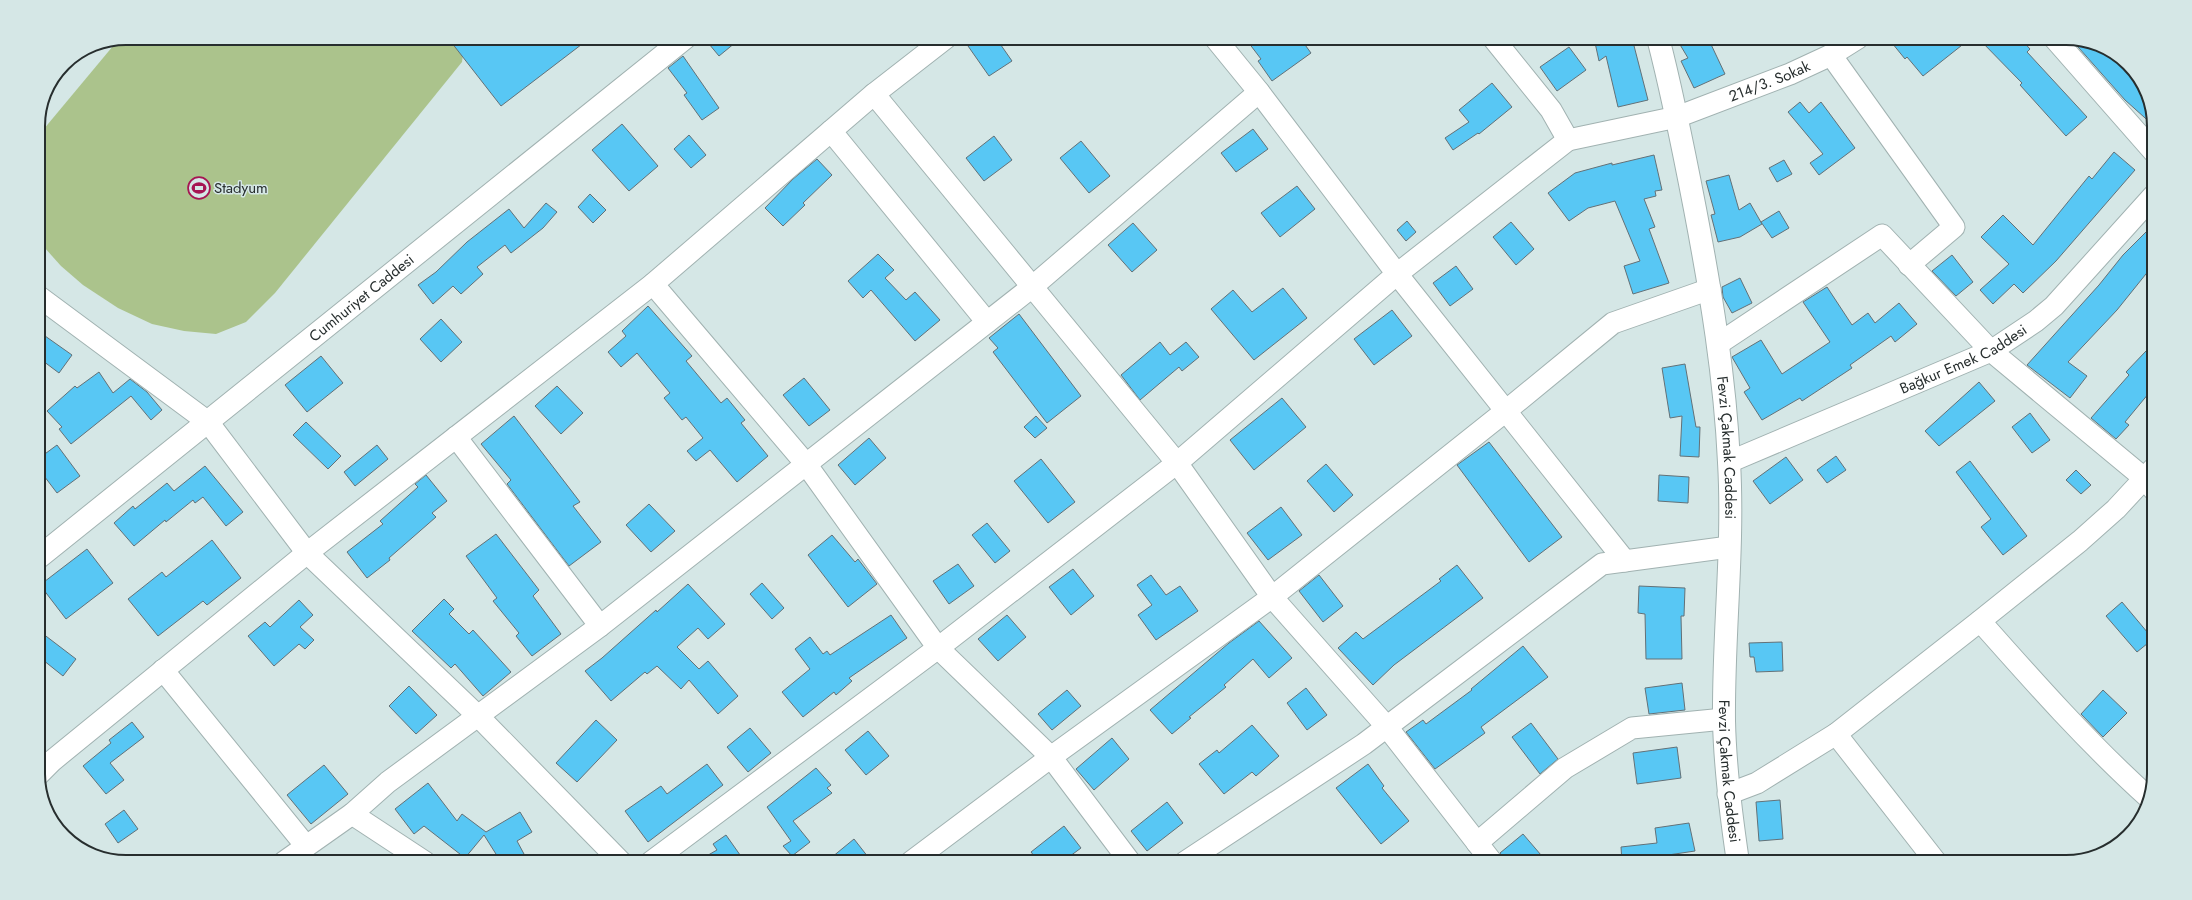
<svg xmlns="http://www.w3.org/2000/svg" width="2192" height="900" font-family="Jost,sans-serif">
<rect width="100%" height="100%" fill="#d5e7e6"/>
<path fill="#abc38c" d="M126,38H465L462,62L275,293L246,322L216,334L184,331L152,324L118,308L83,285L61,266L44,247L38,234V141L43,130L118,40Z"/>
<g fill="#58c7f4" stroke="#637177">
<path d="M448,38H590L501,106Z"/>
<path d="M704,38H741L719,56Z"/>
<path d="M980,38H996L1012,61L989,76L968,46Z"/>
<path d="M1245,38H1300L1311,53L1272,81L1258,61L1261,59Z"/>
<path d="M1594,38H1632L1648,100L1618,107L1606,56L1599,61Z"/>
<path d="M1676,38H1708L1725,74L1694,88L1681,61L1688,58Z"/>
<path d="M1888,38H1971L1923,76L1907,57L1905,59Z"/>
<path d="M1978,38H2020L2030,49L2027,52L2087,117L2066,136L2020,85L2022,83Z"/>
<path d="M2071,39L2099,45L2129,67L2128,69L2138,79L2154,120V126L2125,100Z"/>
<path d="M1569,47L1586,70L1557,91L1540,67Z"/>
<path d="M683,56L719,108L702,120L684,95L687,93L668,68Z"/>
<path d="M1492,83L1512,107L1479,134L1478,133L1453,150L1445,138L1469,122L1459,110Z"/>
<path d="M1800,102L1809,113L1821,102L1855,148L1819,175L1810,163L1823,154L1788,112Z"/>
<path d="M622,124L658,166L629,191L592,150Z"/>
<path d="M1253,129L1268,149L1236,172L1221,153Z"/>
<path d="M689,135L706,155L691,168L674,149Z"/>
<path d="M994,136L1012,160L984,181L966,158Z"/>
<path d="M1081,141L1110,176L1089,193L1060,158Z"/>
<path d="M2114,152L2135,170L2056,261L2023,293L2014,284L1993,304L1980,290L2009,264L1981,237L2003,215L2033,245L2089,176L2092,179Z"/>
<path d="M1654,155L1662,190L1655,191L1656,196L1644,199L1655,227L1649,229L1669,283L1633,294L1624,266L1640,261L1615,201L1588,208L1569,221L1548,193L1575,173L1612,163V165Z"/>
<path d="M817,159L832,175L803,203L805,205L783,226L765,208L793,179Z"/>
<path d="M1784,160L1792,174L1777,182L1769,168Z"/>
<path d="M1729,175L1739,210L1750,203L1762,224L1740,237L1718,242L1711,215L1715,214L1706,181Z"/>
<path d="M1297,186L1315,209L1280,237L1261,213Z"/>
<path d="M590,194L606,210L593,223L578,207Z"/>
<path d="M546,203L557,212L543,228L511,253L505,245L477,267L483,274L461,294L453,286L433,304L418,285L436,272L467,242L509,209L524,228Z"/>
<path d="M1779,211L1789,228L1772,238L1761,222Z"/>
<path d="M1407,221L1416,232L1406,241L1397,230Z"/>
<path d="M1511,222L1534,249L1516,265L1493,237Z"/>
<path d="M1133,223L1157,250L1132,272L1108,245Z"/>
<path d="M2154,224V264L2117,310L2068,362L2087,376L2070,398L2027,365L2099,285L2123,255Z"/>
<path d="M878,254L894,270L885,278L906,300L915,292L940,320L915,341L871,290L863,298L848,281Z"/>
<path d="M1952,255L1973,282L1956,296L1932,271Z"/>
<path d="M1456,266L1473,289L1450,306L1433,283Z"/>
<path d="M1740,278L1752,303L1732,313L1723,297L1722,287Z"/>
<path d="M1827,287L1852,325L1868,313L1875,323L1899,303L1917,324L1895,342L1891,336L1850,365L1852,368L1802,401L1800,398L1762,420L1744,392L1750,388L1732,357L1761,340L1782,374L1830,342L1803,302Z"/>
<path d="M1283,288L1307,318L1254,360L1211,309L1233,290L1252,312Z"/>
<path d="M648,306L692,356L686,361L721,403L727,398L745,420L741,423L768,456L737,482L710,450L696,461L687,451L703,438L686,417L682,420L664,398L670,393L637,353L621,367L608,352L626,336L622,331Z"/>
<path d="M1392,310L1412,336L1374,365L1354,339Z"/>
<path d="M1019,314L1081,396L1047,423L993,352L998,348L989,338Z"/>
<path d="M441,319L462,342L441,362L420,339Z"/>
<path d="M38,331L72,355L59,373L43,361H38Z"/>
<path d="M1160,342L1170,355L1186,342L1199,357L1182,371L1179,367L1140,400L1121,375Z"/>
<path d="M2146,351L2154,359V387L2125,422L2129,425L2116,439L2091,418L2129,375L2126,372Z"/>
<path d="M321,356L343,383L307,412L285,385Z"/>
<path d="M1685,364L1696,427H1700L1699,457L1680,456L1682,416L1670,418L1662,368Z"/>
<path d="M99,372L113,393L130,379L147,392L162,410L151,420L131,396L71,444L59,429L62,427L47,411L75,386L77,388Z"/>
<path d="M804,378L830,410L809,426L783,395Z"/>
<path d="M1979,382L1995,401L1939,446L1925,431Z"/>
<path d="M557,386L583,413L561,434L535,406Z"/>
<path d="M1282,398L1306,427L1254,470L1230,440Z"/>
<path d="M2030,413L2050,440L2032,453L2012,427Z"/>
<path d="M514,416L580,502L573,506L601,542L569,566L507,484L511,480L481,444Z"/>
<path d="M1036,416L1047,428L1035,438L1024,427Z"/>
<path d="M306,422L341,456L328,469L293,435Z"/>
<path d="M869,438L886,458L855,485L838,465Z"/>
<path d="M1489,442L1562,537L1529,562L1457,465Z"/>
<path d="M57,445L80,476L57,493L38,468V459Z"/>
<path d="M377,445L388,459L355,486L344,472Z"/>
<path d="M1836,456L1846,470L1827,483L1817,470Z"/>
<path d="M1786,457L1803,480L1770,504L1753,481Z"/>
<path d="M1041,459L1075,502L1048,523L1014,481Z"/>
<path d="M1970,461L2027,536L2003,555L1981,527L1991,519L1956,472Z"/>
<path d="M1326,464L1353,495L1334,512L1307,481Z"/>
<path d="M205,466L243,512L226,526L203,497L195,503L193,500L166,522L165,520L134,546L114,523L133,506L135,509L167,483L174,491Z"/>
<path d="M2076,470L2091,485L2081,494L2066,480Z"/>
<path d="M426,475L447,501L432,513L436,517L389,558L390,560L367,578L347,552L383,524L380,521L418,487L415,484Z"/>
<path d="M1659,475L1689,477L1688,503L1658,501Z"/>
<path d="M649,504L675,531L651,552L626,525Z"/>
<path d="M1281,507L1302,535L1268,560L1247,533Z"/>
<path d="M987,523L1010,551L995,563L972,535Z"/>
<path d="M496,534L539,590L533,596L561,634L532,656L516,636L519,633L493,601L497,598L466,556Z"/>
<path d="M832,535L855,562L858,559L877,584L848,607L808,555Z"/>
<path d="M212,540L241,578L207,605L203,601L158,636L128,599L162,572L166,577Z"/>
<path d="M87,549L113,583L66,619L40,585Z"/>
<path d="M958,564L974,586L949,604L933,581Z"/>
<path d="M1457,565L1483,598L1394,665L1373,685L1338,648L1356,632L1363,639L1441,581L1439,579Z"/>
<path d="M1073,569L1094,596L1071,615L1049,587Z"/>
<path d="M1151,575L1166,595L1180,586L1198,611L1156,640L1138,615L1152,605L1137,585Z"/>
<path d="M1319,575L1343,606L1323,622L1299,591Z"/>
<path d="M762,583L784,608L772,619L750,594Z"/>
<path d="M688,584L725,624L708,639L698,628L677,647L699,669L708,661L738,696L718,714L689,680L681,689L657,666L647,674L645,672L611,701L585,671L602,658L656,610L657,612Z"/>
<path d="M1639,586L1685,588L1684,616H1681L1682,659H1646L1645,614L1638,613Z"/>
<path d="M444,599L454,609L449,614L469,634L473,630L511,672L483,696L455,664L451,668L412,631Z"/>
<path d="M299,600L313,615L300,627L314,640L305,649L299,644L274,666L248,636L265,622L270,627Z"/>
<path d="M2122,602L2153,639L2137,652L2106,616Z"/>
<path d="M891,615L907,638L849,678L852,681L836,695L834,692L803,717L782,692L810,669L795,649L810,637L823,654L827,651L830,655Z"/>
<path d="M1007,615L1026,637L998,661L978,639Z"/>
<path d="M1259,621L1292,658L1269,678L1253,659L1224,685L1226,687L1189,717L1191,718L1172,734L1150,710L1229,643Z"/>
<path d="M38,630L76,659L63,676L43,660H38Z"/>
<path d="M1782,642L1783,671L1756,672L1754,657H1750L1749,643Z"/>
<path d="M1523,646L1548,677L1481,727L1485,733L1435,769L1406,732L1423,720L1426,724L1472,690L1471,689Z"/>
<path d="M1682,683L1685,710L1649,714L1645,688Z"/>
<path d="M409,686L437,715L416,734L389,706Z"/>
<path d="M1306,688L1327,715L1307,730L1287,703Z"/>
<path d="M1067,690L1081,706L1052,730L1038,714Z"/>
<path d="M2103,690L2127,713L2103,737L2081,714Z"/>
<path d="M596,720L617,740L577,782L556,763Z"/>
<path d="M132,722L144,737L110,763L124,780L106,794L83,766L111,743L109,740Z"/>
<path d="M1531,723L1558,759L1540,774L1512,737Z"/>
<path d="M1252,725L1279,756L1256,776L1252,772L1224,794L1199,764L1217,750L1219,753Z"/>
<path d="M750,728L771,753L748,772L727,747Z"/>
<path d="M868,731L889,756L866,775L845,750Z"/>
<path d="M1112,738L1129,759L1094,790L1076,769Z"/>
<path d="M1677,747L1681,778L1637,784L1633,753Z"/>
<path d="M707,764L723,785L648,842L625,811L661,786L667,794Z"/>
<path d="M1368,764L1384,786L1382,788L1409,821L1381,844L1336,788Z"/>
<path d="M324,765L348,794L311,824L287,795Z"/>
<path d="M816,768L831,785L827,788L832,793L793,821L810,842L792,856L783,846L791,841L767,807Z"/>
<path d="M428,783L457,821L462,814L486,832L520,812L532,832L517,841L524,854L510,862H501L484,835L465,858L424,826L414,834L395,809Z"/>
<path d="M1780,800L1783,839L1759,841L1756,802Z"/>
<path d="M1167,802L1183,823L1147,851L1131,831Z"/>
<path d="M124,810L138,829L118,843L105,824Z"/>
<path d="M1689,823L1695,851L1648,858V861L1622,862L1621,847L1657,843L1655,828Z"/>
<path d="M1064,826L1081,848L1062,862H1039L1031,852Z"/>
<path d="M1523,834L1547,862H1507L1502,856L1500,853Z"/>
<path d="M726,835L745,862H696L717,850L713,844Z"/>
<path d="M854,839L872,862H826Z"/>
</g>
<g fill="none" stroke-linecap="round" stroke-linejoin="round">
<g stroke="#a1b2b1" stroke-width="23">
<g id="minor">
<path d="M1215,38L1259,92L1397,274L1625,561"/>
<path d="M1493,38L1551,110L1568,140"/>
<path d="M2054,38L2154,152"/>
<path d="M1831,55L1954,227L1909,265"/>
<path d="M874,94L1177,463L1272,597L1387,727L1492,862"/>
<path d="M831,131L987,322"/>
<path d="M653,284L806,464L938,648L1051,757L1130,862"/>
<path d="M38,296L208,422L307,553L478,716L621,862"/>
<path d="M1718,344L1882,235L1991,351L2144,478L2154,490"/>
<path d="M456,437L600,626"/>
<path id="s1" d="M1729,462L1991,351L2036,321L2054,306L2154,195"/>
<path d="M1980,621C2034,682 2088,743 2149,798"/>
<path d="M163,670L306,846"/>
<path d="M1836,734L1936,862"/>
<path d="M38,775L52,761L307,553L653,284L874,94L946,38"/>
<path d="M1728,794L1757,783L1836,734L1980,621L2080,541L2116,509L2154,468"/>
<path d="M352,814L425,862"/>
<path d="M1477,843L1565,768L1632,728L1724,719"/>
<path d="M284,862L352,814L388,782L600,626L1032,287L1259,92"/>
<path id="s2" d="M651,862L938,648L1177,463L1397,274L1568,140L1677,117L1790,74L1831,55L1858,38"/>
<path d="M911,862L1051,757L1272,597L1507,410L1613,323L1710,289"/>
<path d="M1185,862L1364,744L1602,564L1729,547"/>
</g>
</g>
<g stroke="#a1b2b1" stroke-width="24">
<g id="major">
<path id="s3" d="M1658,38C1673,95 1684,152 1695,209C1711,293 1725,377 1729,462C1734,548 1723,635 1724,721C1725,768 1731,815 1738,862"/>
<path id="s4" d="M38,558L685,38"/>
</g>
</g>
<use href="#minor" stroke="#fff" stroke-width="21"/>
<use href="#major" stroke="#fff" stroke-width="22"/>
</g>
<defs>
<g id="stadium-ring" transform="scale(1.15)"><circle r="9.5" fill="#d5e7e6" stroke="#a61553" stroke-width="1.5"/><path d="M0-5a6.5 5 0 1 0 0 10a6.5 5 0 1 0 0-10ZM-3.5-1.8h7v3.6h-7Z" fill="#a61553"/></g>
</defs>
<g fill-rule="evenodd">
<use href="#stadium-ring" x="199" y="188"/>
</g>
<g text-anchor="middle" stroke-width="3" stroke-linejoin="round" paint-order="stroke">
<g font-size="15" fill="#272e2e" stroke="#d5e7e6">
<text dy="5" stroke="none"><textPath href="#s2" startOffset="1378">214/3. Sokak</textPath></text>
<text dy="5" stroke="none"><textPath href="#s4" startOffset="415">Cumhuriyet Caddesi</textPath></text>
<text dy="5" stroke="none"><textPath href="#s1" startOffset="256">Bağkur Emek Caddesi</textPath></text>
<text dy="5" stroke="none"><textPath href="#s3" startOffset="416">Fevzi Çakmak Caddesi</textPath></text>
<text dy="5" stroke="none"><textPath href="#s3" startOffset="740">Fevzi Çakmak Caddesi</textPath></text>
</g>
<g font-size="15" fill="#272e2e" stroke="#d5e7e6" text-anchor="start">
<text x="214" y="193">Stadyum</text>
</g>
</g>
<path d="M0 0H2192V900H0ZM126 45H2066A81 81 0 0 1 2147 126V774A81 81 0 0 1 2066 855H126A81 81 0 0 1 45 774V126A81 81 0 0 1 126 45Z" fill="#d5e7e6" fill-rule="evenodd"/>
<path fill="none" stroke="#272e2e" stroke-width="2" d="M126 45H2066A81 81 0 0 1 2147 126V774A81 81 0 0 1 2066 855H126A81 81 0 0 1 45 774V126A81 81 0 0 1 126 45Z"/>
</svg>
